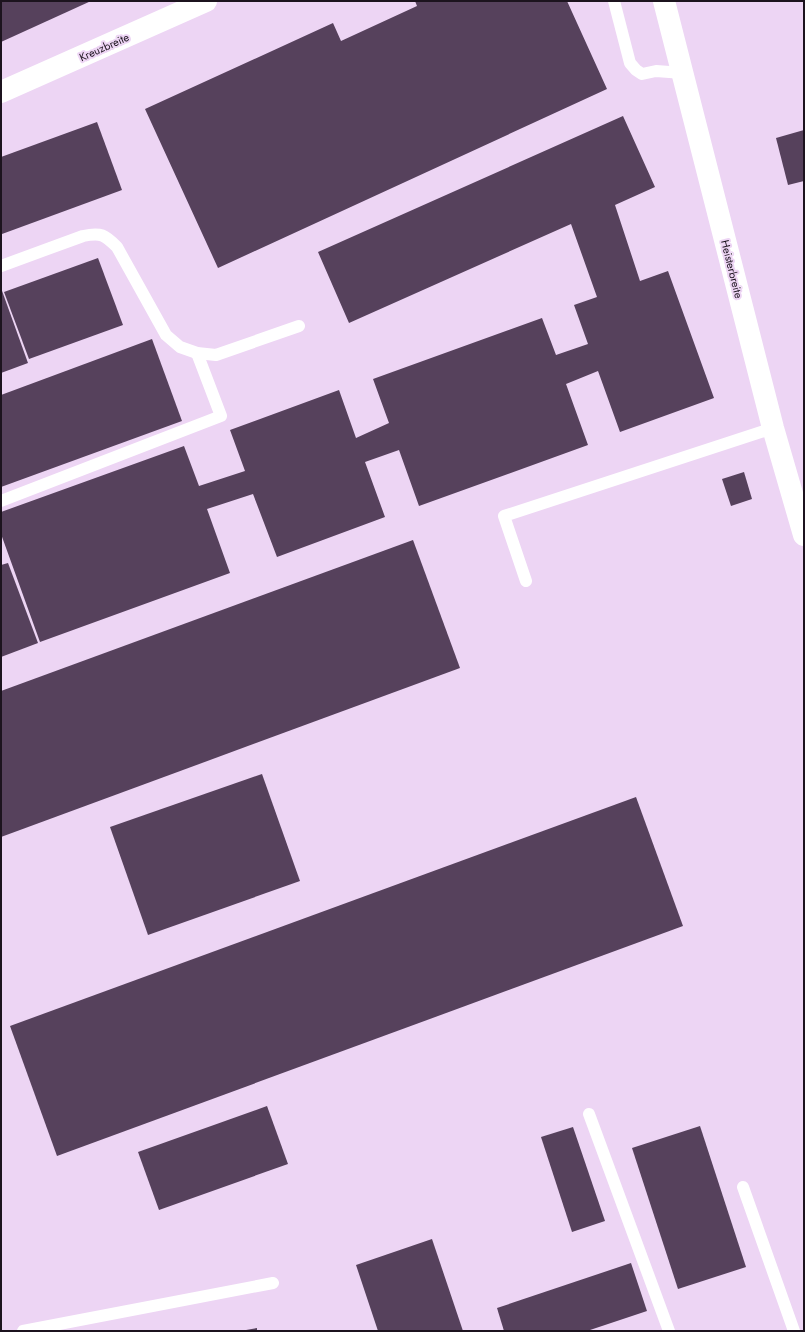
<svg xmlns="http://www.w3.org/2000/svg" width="805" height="1332" font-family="Jost,sans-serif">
<rect width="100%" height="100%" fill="#edd5f4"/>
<g fill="#56415c">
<path d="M1,1H91L1,42Z"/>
<path d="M415,1H567L607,89L218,268L145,109L333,23L341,41L417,6Z"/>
<path d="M623,116L655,187L615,205L640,281L668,271L714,398L620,432L598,371L566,384L588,445L419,506L399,450L365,462L385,517L277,557L253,494L207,509L230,573L40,642L1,534V512L184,446L199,486L245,471L230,430L339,390L356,438L389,423L373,379L542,318L556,355L588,344L574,305L597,297L571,224L349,323L318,252Z"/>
<path d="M97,122L122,190L2,234L1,157Z"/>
<path d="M804,130V181L788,185L776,138Z"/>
<path d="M98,258L123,325L29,359L4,292Z"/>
<path d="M1,288L28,363L1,373Z"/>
<path d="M152,339L182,421L1,487V395Z"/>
<path d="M744,472L752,499L731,506L722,479Z"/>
<path d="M413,540L460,668L1,837V691Z"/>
<path d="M8,563L38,643L1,657V565Z"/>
<path d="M262,774L300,881L148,935L110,827Z"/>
<path d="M636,797L683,926L57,1156L10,1026Z"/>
<path d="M267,1106L288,1164L159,1210L138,1152Z"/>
<path d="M700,1126L746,1267L678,1289L632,1148Z"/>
<path d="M573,1127L605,1221L572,1232L541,1137Z"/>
<path d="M432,1239L463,1331H378L356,1265Z"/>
<path d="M631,1263L647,1311L587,1331H504L497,1308Z"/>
<path d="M257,1328V1331H246V1330Z"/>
</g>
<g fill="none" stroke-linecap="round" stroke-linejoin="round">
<g stroke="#fff" stroke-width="12">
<path d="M614,1L630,63L636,70L642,74L656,71L683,73"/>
<path d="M1,266L83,236C101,232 105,235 117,247L166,335L180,347L197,353L216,355L299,326"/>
<path d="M1,501L221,416L197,353"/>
<path d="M526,581L504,516L773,428"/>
<path d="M589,1114L669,1331"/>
<path d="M743,1187L794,1331"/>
<path d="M23,1331L273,1283"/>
</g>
<g stroke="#fff" stroke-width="22">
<path d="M664,1L773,428L804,535"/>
<path d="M1,92L206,1"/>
</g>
</g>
<g text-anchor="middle" stroke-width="4" stroke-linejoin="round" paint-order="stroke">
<g font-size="11" fill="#1c131e" stroke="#edd5f4">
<text transform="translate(104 47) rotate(-24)" y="4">Kreuzbreite</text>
<text transform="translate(732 269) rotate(76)" y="4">Heisterbreite</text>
</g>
</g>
<rect width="805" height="1332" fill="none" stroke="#1c131e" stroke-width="4"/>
</svg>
